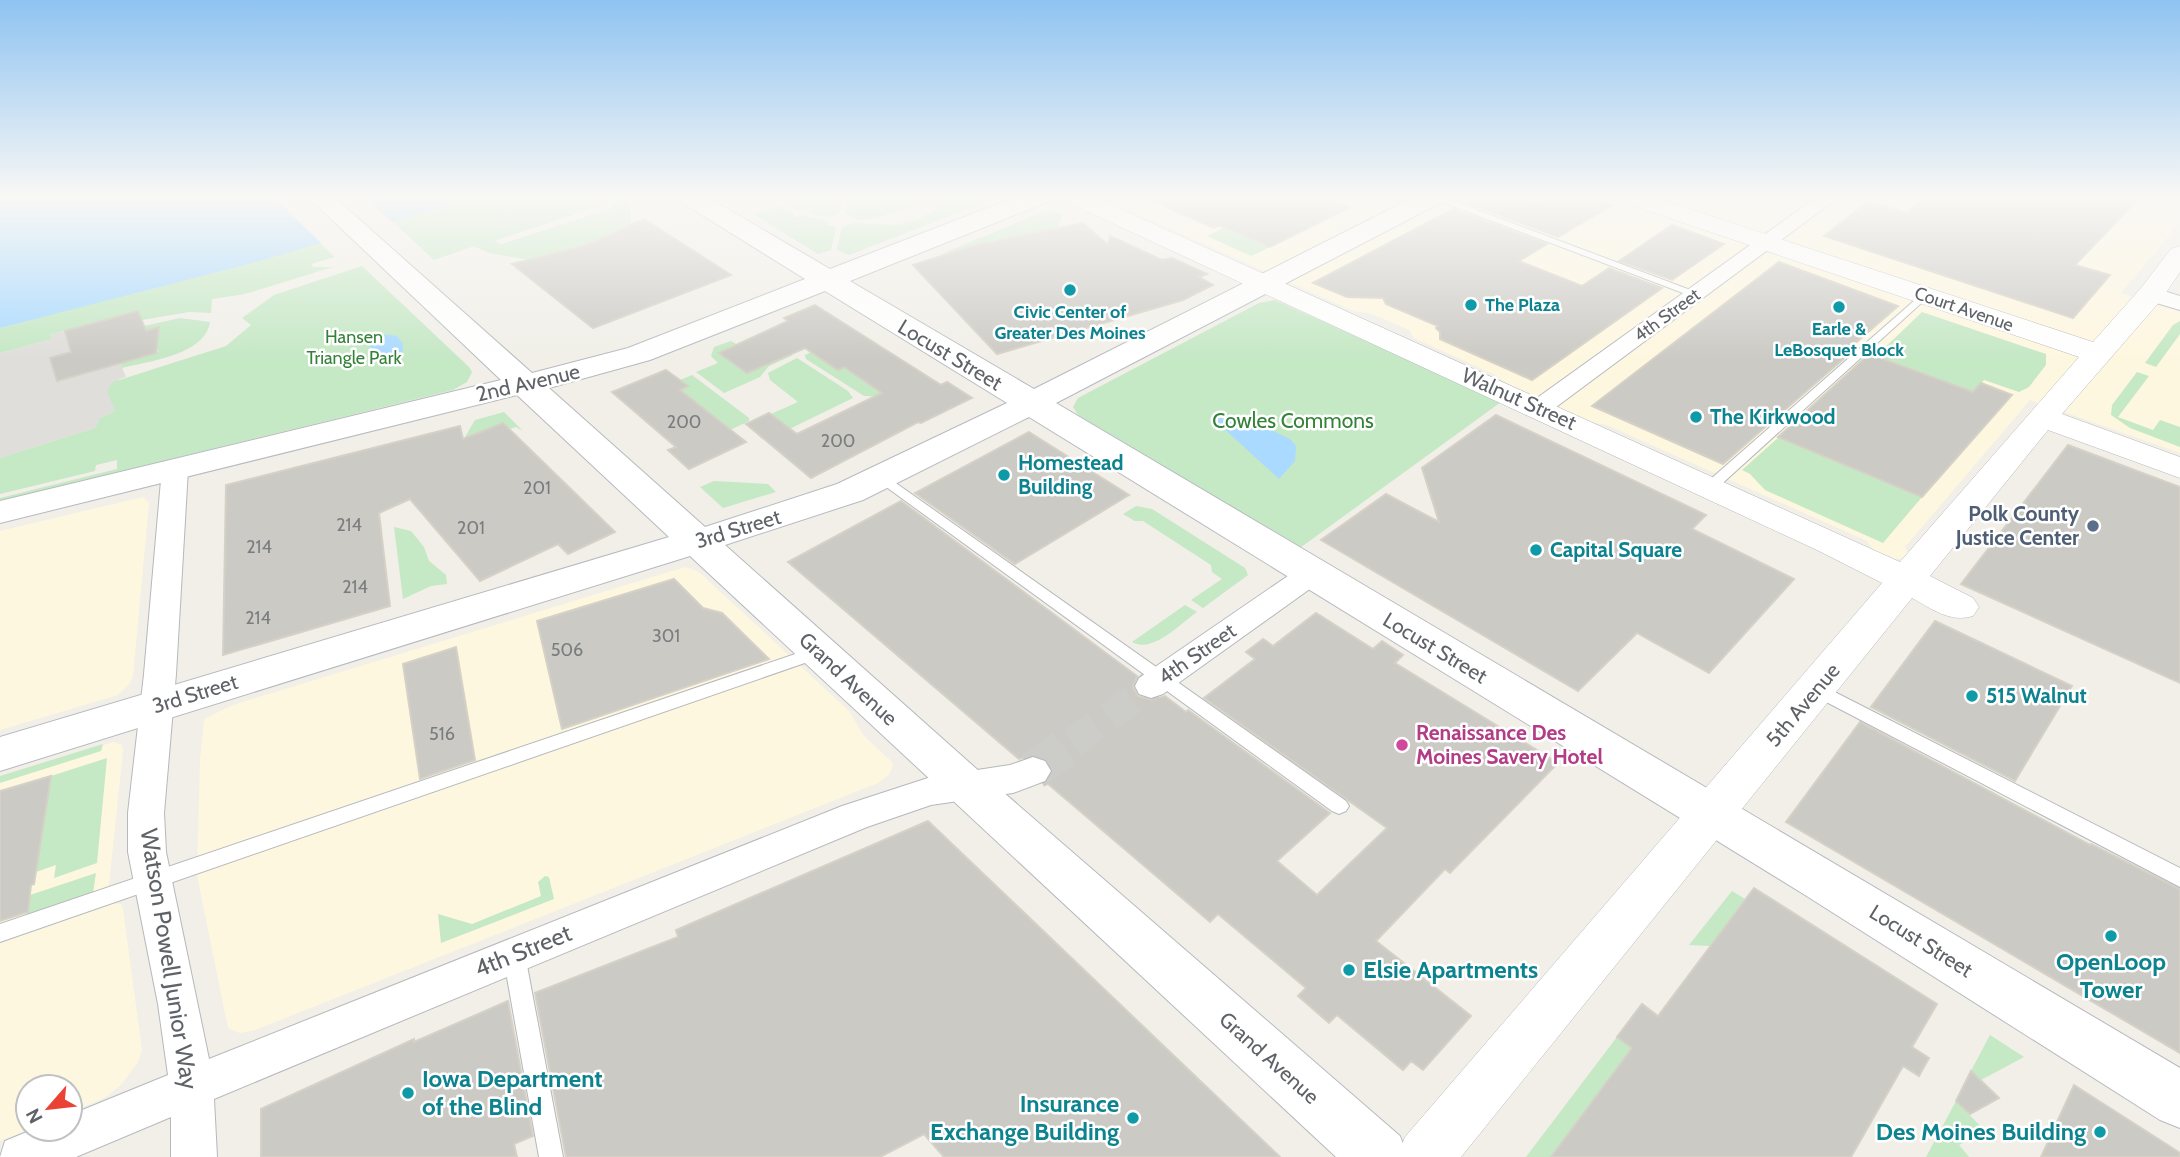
<svg xmlns="http://www.w3.org/2000/svg" width="2180" height="1157" font-family="Cabin,sans-serif">
<rect width="100%" height="100%" fill="#f1efe8"/>
<g fill="#fef7e0">
<path d="M1100,197H2180V222L2121,293L2180,312V453L2030,400L1905,547L1909,555L1907,558L1894,559L1874,551L1867,541L1607,425L1591,422L1505,383L1497,376L1414,338L1409,330L1369,313L1353,311Z"/>
<path d="M143,497L149,503L133,676L130,683L118,695L0,730V531Z"/>
<path d="M685,567L699,572L849,711L864,736L891,761L893,765L889,775L878,783L255,1030L240,1033L228,1028L197,875L200,761L204,719L233,705Z"/>
<path d="M114,742L122,745L123,751L107,903L121,904L123,910L142,1050L138,1062L122,1084L106,1097L70,1113V1087H28V1129H30L0,1141V776Z"/>
</g>
<path fill="#e0deda" d="M138,311L145,331L159,327L160,350L120,363L126,377L119,379L115,411L100,418L95,428L0,458V353L52,339L51,334Z"/>
<g fill="#c5e8c5" fill-rule="evenodd">
<path d="M478,197H627L631,207V225L587,245L529,260L489,253L474,246L434,260L393,222ZM609,203L613,208L502,244L494,241Z"/>
<path d="M807,197H844L839,214C828,217 822,217 810,214L807,209L798,210L788,205Z"/>
<path d="M849,197H929C918,205 874,222 860,220C855,220 851,216 845,214Z"/>
<path d="M935,197H999L849,255L837,250L842,227L853,223L896,225L919,219L938,208L932,201Z"/>
<path d="M780,206L793,212L794,217L806,216L827,221L828,225L836,227L831,250L818,254L753,214Z"/>
<path d="M1050,209L1063,214L1057,229L993,240L939,255Z"/>
<path d="M1225,227L1270,247L1251,256L1207,236Z"/>
<path d="M320,243L335,257L311,264L313,267H333L245,294L212,299L211,313L189,312L142,320L138,311L51,334L52,339L0,353V328Z"/>
<path d="M362,266L469,367L472,372L467,382L453,390L0,501V498L117,469V460L96,465L95,471L0,494V458L95,428L100,418L115,411L107,391L113,382L226,346L251,325L242,318L274,295Z"/>
<path d="M1275,300L1501,402L1293,553L1244,523L1242,513L1078,415L1073,407L1078,398L1259,303Z"/>
<path d="M1922,312L2046,354V365L2029,387L2019,392L1984,380L1973,392L1876,356Z"/>
<path d="M180,318L210,322C205,355 149,361 122,368L120,363L159,351L157,348L158,328L145,331L144,326Z"/>
<path d="M2180,321V334L2156,367L2145,363L2173,325Z"/>
<path d="M731,341L738,345L720,353L747,373L779,359L787,351L793,355L769,366L760,377L724,393L696,372L718,363L711,356L714,347Z"/>
<path d="M811,352L837,370L844,367L887,397L864,396L806,359L805,355Z"/>
<path d="M797,358L848,391L853,398L773,437L762,439L750,427L781,422L771,414L798,402L770,380L768,373Z"/>
<path d="M2137,372L2149,376L2118,417L2153,430L2160,420L2180,427V447L2130,428L2111,415L2112,405Z"/>
<path d="M692,375L749,418V421L730,430L680,390V380Z"/>
<path d="M504,412L523,431L516,427L509,429L503,423L458,449L475,420Z"/>
<path d="M1779,437L1922,497L1883,543L1765,490L1750,474L1742,470Z"/>
<path d="M714,481L768,484L776,492L723,508L700,487Z"/>
<path d="M1136,506L1152,509L1245,568L1248,575L1203,608L1191,600L1222,579L1212,572L1211,565L1143,521H1135L1123,514Z"/>
<path d="M394,527L411,531L424,547L429,561L446,575L447,584L431,586L403,599Z"/>
<path d="M1185,605L1197,612C1180,624 1152,654 1132,642Z"/>
<path d="M103,744L101,751L0,783V776Z"/>
<path d="M107,758L97,863L54,878L56,865L36,872L51,776Z"/>
<path d="M96,873L93,893L27,915L30,895Z"/>
<path d="M545,876L549,877L554,899L441,943L438,914L472,924L541,896L538,882Z"/>
<path d="M1732,891L1745,899L1710,946L1689,945Z"/>
<path d="M1990,1035L2024,1057L1981,1080L1971,1071Z"/>
<path d="M1617,1037L1632,1048L1551,1157H1526Z"/>
<path d="M1956,1101L1985,1131L1959,1145L1969,1157H1926Z"/>
</g>
<g fill="#aadaff">
<path d="M15,197H478L256,262L0,328V200Z"/>
<path d="M373,333L397,336L403,344L402,356L387,355L366,345L367,334Z"/>
<path d="M1210,416L1269,429L1290,439L1296,446L1295,461L1279,479Z"/>
</g>
<path fill="#f1efe8" d="M274,197H363L396,225L324,246Z"/>
<g fill="#cccac5" stroke="#d6d1c6" stroke-width="2">
<path d="M1143,197H1324L1350,207L1270,247L1220,225L1214,228Z"/>
<path d="M1476,197H1515L1536,204L1549,197H1589L1612,205L1558,237L1465,202Z"/>
<path d="M1925,197H2140L2075,265L2110,275L2073,318L1824,236L1869,201L1907,213Z"/>
<path d="M1453,209L1547,244L1519,261L1582,286L1609,268L1662,288L1532,380L1440,339V332L1436,328L1438,326L1386,304L1383,298L1347,297L1313,283Z"/>
<path d="M644,219L731,275L593,328L512,264L587,245Z"/>
<path d="M1083,223L1108,245L1110,236L1162,260L1172,258L1207,274L1199,277L1213,285L1183,300L997,354L913,265L976,245Z"/>
<path d="M1672,225L1724,244L1672,280L1619,261Z"/>
<path d="M1779,262L1898,306L1851,347L1856,348L1723,464L1592,406Z"/>
<path d="M815,305L941,385L947,382L972,398L921,423L918,422L811,478L746,424L769,413L797,434L882,393L844,367L838,370L805,348L747,373L719,353L788,321L784,318Z"/>
<path d="M138,311L146,331L159,327L156,353L57,381L50,358L71,352L65,331Z"/>
<path d="M1869,354L1973,392L1981,383L2012,395L1922,497L1778,437Z"/>
<path d="M666,370L688,386L680,390L746,442L689,469L668,450L676,447L612,392Z"/>
<path d="M1496,415L1706,515L1692,529L1794,579L1709,673L1637,633L1578,691L1321,540L1386,494L1439,522L1422,468Z"/>
<path d="M503,423L615,532L568,554L558,544L480,581L410,499L379,513L390,606L223,655L226,485L460,426L463,439Z"/>
<path d="M1029,432L1129,495L1015,564L915,493Z"/>
<path d="M2068,445L2180,487V683L1961,584Z"/>
<path d="M901,501L1137,676L1133,687L1138,696L1152,700L1165,696L1186,712L1188,710L1330,813L1277,861L1317,895L1387,828L1204,698L1255,659L1246,652L1263,639L1273,646L1316,613L1373,649L1382,641L1403,655L1395,663L1558,763L1450,873L1445,869L1376,941L1471,1016L1423,1070L1411,1061L1403,1070L1337,1015L1329,1023L1298,996L1306,988L1218,914L1210,922L1047,783L1053,772L1047,760L1034,755L1019,759L788,562Z"/>
<path d="M674,579L703,608L722,613L769,659L562,729L537,621Z"/>
<path d="M1935,621L2072,686L2015,781L1871,707Z"/>
<path d="M456,647L475,760L420,779L403,664Z"/>
<path d="M1860,722L2090,845L2091,844L2180,889V1053L1786,822Z"/>
<path d="M51,776L34,884L31,885L28,912L0,921V791Z"/>
<path d="M928,821L1280,1157H944L924,1134L880,1157H566L535,993L678,937L676,930Z"/>
<path d="M1754,888L1937,1004L1912,1047L1929,1058L1919,1076L1903,1066L1851,1157H1551L1632,1048L1617,1037L1635,1013L1642,1004L1658,1016Z"/>
<path d="M508,1001L533,1136L514,1144L517,1157H261V1109L414,1039V1042Z"/>
<path d="M1971,1071L1999,1098L1970,1114L1956,1101Z"/>
<path d="M2074,1085L2180,1153V1157H2041Z"/>
</g>
<g fill="none" stroke-linecap="round" stroke-linejoin="round">
<path stroke="#ccccc8" stroke-width="30" stroke-dasharray="30 15" stroke-linecap="butt" d="M1072,743L1151,686"/>
<path stroke="#ccccc8" stroke-width="39" stroke-dasharray="39 20" stroke-linecap="butt" d="M1033,771L1074,741"/>
<g stroke="#b5b8bc" stroke-width="2">
<g id="service">
<path d="M1429,197H1443L1701,294L1699,296H1691Z"/>
<path d="M1924,292L1930,295L1928,297L1715,490H1705L1703,487L1705,484Z"/>
<path d="M883,474L1346,801L1349,806L1346,811L1339,814L1332,811L878,481L876,478L878,475Z"/>
<path d="M819,646L825,648L827,652L825,656L0,942V924Z"/>
<path d="M1817,683L2180,868V887L1811,694L1808,689L1811,684Z"/>
<path d="M514,945L521,948L525,955L563,1157H539L503,955L507,948Z"/>
</g>
</g>
<g stroke="#b5b8bc" stroke-width="2">
<g id="minor">
<path d="M1817,197H1839L1548,413L1539,416L1530,413L1526,408L1530,403Z"/>
<path d="M2151,287L2180,296V310L2143,299L2140,294L2143,289Z"/>
<path d="M175,461L184,463L188,469L176,674L164,813L166,852L209,1059L842,806L931,777L1010,765L1033,757L1045,761L1051,771L1045,781L1013,793L931,805L867,827L214,1099L217,1157H171V1117L76,1157H0L5,1141L34,1129H70V1115L168,1075L158,1004L128,852V813L144,674L162,469L166,463Z"/>
<path d="M1311,564L1321,567L1326,574L1321,581L1163,694L1151,698L1139,694L1135,686L1139,678L1301,567Z"/>
</g>
</g>
<g stroke="#b5b8bc" stroke-width="1">
<path id="tertiary" d="M1063,197H1094L1900,562L2079,357L1622,202L1618,197H1653L2093,342L2141,288L2171,249L2180,246V272L2161,300L2062,414L2180,457V478L2048,430L1930,576L1973,598L1979,607L1973,616C1950,623 1932,609 1912,598L1461,1157H1397L1405,1137L1882,583L1819,551L1067,202Z"/>
</g>
<g stroke="#b6babf" stroke-width="2">
<path id="secondary" d="M308,197H334L532,373L628,348L805,279L681,202L678,197H707L830,269L1016,197H1050L1047,202L850,281L1034,389L1414,197H1445L1442,202L1056,403L2180,1068V1128L2160,1120L1805,895L1029,417L863,500L725,545L980,772L1400,1136L1408,1157H1336L690,556L0,771V737L669,537L517,395L0,523V501L501,380ZM825,291L1007,403L837,484L705,527L549,388L650,360Z"/>
</g>
<use href="#service" fill="#fff" fill-rule="evenodd"/>
<use href="#minor" fill="#fff" fill-rule="evenodd"/>
<use href="#tertiary" fill="#fff" fill-rule="evenodd"/>
<use href="#secondary" fill="#fff" fill-rule="evenodd"/>
</g>
<linearGradient id="sky" x2="0" y2="1"><stop stop-color="#8fc3f1"/><stop offset="0.55" stop-color="#f9f8f5"/><stop offset="1" stop-color="#f9f8f5" stop-opacity="0"/></linearGradient>
<rect width="2180" height="359" fill="url(#sky)"/>
<g fill="#0f9aa8" stroke="#fff" stroke-width="2.5">
<circle cx="1070" cy="290" r="7"/>
<circle cx="1471" cy="305" r="7"/>
<circle cx="1839" cy="307" r="7"/>
<circle cx="1696" cy="417" r="7"/>
<circle cx="1004" cy="475" r="7"/>
<circle cx="1536" cy="550" r="7"/>
<circle cx="1972" cy="696" r="7"/>
<circle cx="2111" cy="936" r="7"/>
<circle cx="1349" cy="970" r="7"/>
<circle cx="408" cy="1093" r="7"/>
<circle cx="1133" cy="1118" r="7"/>
<circle cx="2100" cy="1132" r="7"/>
</g>
<circle fill="#5c6f8a" stroke="#fff" stroke-width="2.5" cx="2093" cy="526" r="7"/>
<circle fill="#d1479c" stroke="#fff" stroke-width="2.5" cx="1402" cy="745" r="7"/>
<g text-anchor="middle" stroke-width="5" stroke-linejoin="round" paint-order="stroke">
<g font-size="18" font-weight="bold" fill="#0d838f" stroke="#fff">
<text x="1485" y="311" text-anchor="start">The Plaza</text>
<text x="1070" y="318">Civic Center of<tspan x="1070" dy="21">Greater Des Moines</tspan></text>
<text x="1839" y="335">Earle &amp;<tspan x="1839" dy="21">LeBosquet Block</tspan></text>
</g>
<g font-size="18" fill="#5f6368" stroke="#fff">
<text transform="translate(1964 309) rotate(19)" y="6">Court Avenue</text>
<text transform="translate(1667 315) rotate(-36)" y="6">4th Street</text>
</g>
<g font-size="18" fill="#348238" stroke="#fff">
<text x="354" y="343">Hansen<tspan x="354" dy="21">Triangle Park</tspan></text>
</g>
<g font-size="18" fill="#7a7d7f">
<text x="684" y="428">200</text>
<text x="838" y="447">200</text>
<text x="537" y="494">201</text>
<text x="349" y="531">214</text>
<text x="471" y="534">201</text>
<text x="259" y="553">214</text>
<text x="355" y="593">214</text>
<text x="258" y="624">214</text>
<text x="666" y="642">301</text>
<text x="567" y="656">506</text>
<text x="442" y="740">516</text>
</g>
<g font-size="21" fill="#5f6368" stroke="#fff">
<text transform="translate(950 355) rotate(31)" y="7">Locust Street</text>
<text transform="translate(528 383) rotate(-13)" y="7">2nd Avenue</text>
<text transform="translate(1519 399) rotate(24)" y="7">Walnut Street</text>
<text transform="translate(738 529) rotate(-17)" y="7">3rd Street</text>
<text transform="translate(1435 648) rotate(31)" y="7">Locust Street</text>
<text transform="translate(1197 654) rotate(-35)" y="7">4th Street</text>
<text transform="translate(848 679) rotate(43)" y="7">Grand Avenue</text>
<text transform="translate(195 694) rotate(-17)" y="7">3rd Street</text>
<text transform="translate(1803 705) rotate(-50)" y="7">5th Avenue</text>
<text transform="translate(1921 941) rotate(32)" y="7">Locust Street</text>
<text transform="translate(1269 1058) rotate(42)" y="7">Grand Avenue</text>
</g>
<g font-size="21" font-weight="bold" fill="#0d838f" stroke="#fff" text-anchor="start">
<text x="1710" y="424">The Kirkwood</text>
<text x="1018" y="470">Homestead<tspan x="1018" dy="24">Building</tspan></text>
<text x="1550" y="557">Capital Square</text>
<text x="1986" y="703">515 Walnut</text>
</g>
<g font-size="21" fill="#348238" stroke="#fff">
<text x="1293" y="428">Cowles Commons</text>
</g>
<g font-size="21" font-weight="bold" fill="#4e5e75" stroke="#fff" text-anchor="end">
<text x="2079" y="521">Polk County<tspan x="2079" dy="24">Justice Center</tspan></text>
</g>
<g font-size="21" font-weight="bold" fill="#b23c85" stroke="#fff" text-anchor="start">
<text x="1416" y="740">Renaissance Des<tspan x="1416" dy="24">Moines Savery Hotel</tspan></text>
</g>
<g font-size="24" fill="#5f6368" stroke="#fff">
<text transform="translate(523 951) rotate(-22)" y="8">4th Street</text>
<text transform="translate(169 959) rotate(81)" y="8">Watson Powell Junior Way</text>
</g>
<g font-size="24" font-weight="bold" fill="#0d838f" stroke="#fff" text-anchor="start">
<text x="2111" y="970" text-anchor="middle">OpenLoop<tspan x="2111" dy="28">Tower</tspan></text>
<text x="1363" y="978">Elsie Apartments</text>
<text x="422" y="1087">Iowa Department<tspan x="422" dy="28">of the Blind</tspan></text>
<text x="1119" y="1112" text-anchor="end">Insurance<tspan x="1119" dy="28">Exchange Building</tspan></text>
<text x="2086" y="1140" text-anchor="end">Des Moines Building</text>
</g>
</g>
<g transform="translate(49 1108) rotate(242)"><circle r="33" fill="#ffffff" stroke="#bfc1c3" stroke-width="2"/>
<path d="M0-5L12 26L0 18L-12 26Z" fill="#ea4335"/>
<text y="-10" font-size="19" font-weight="bold" text-anchor="middle" fill="#5f6368">N</text>
</g>
</svg>
